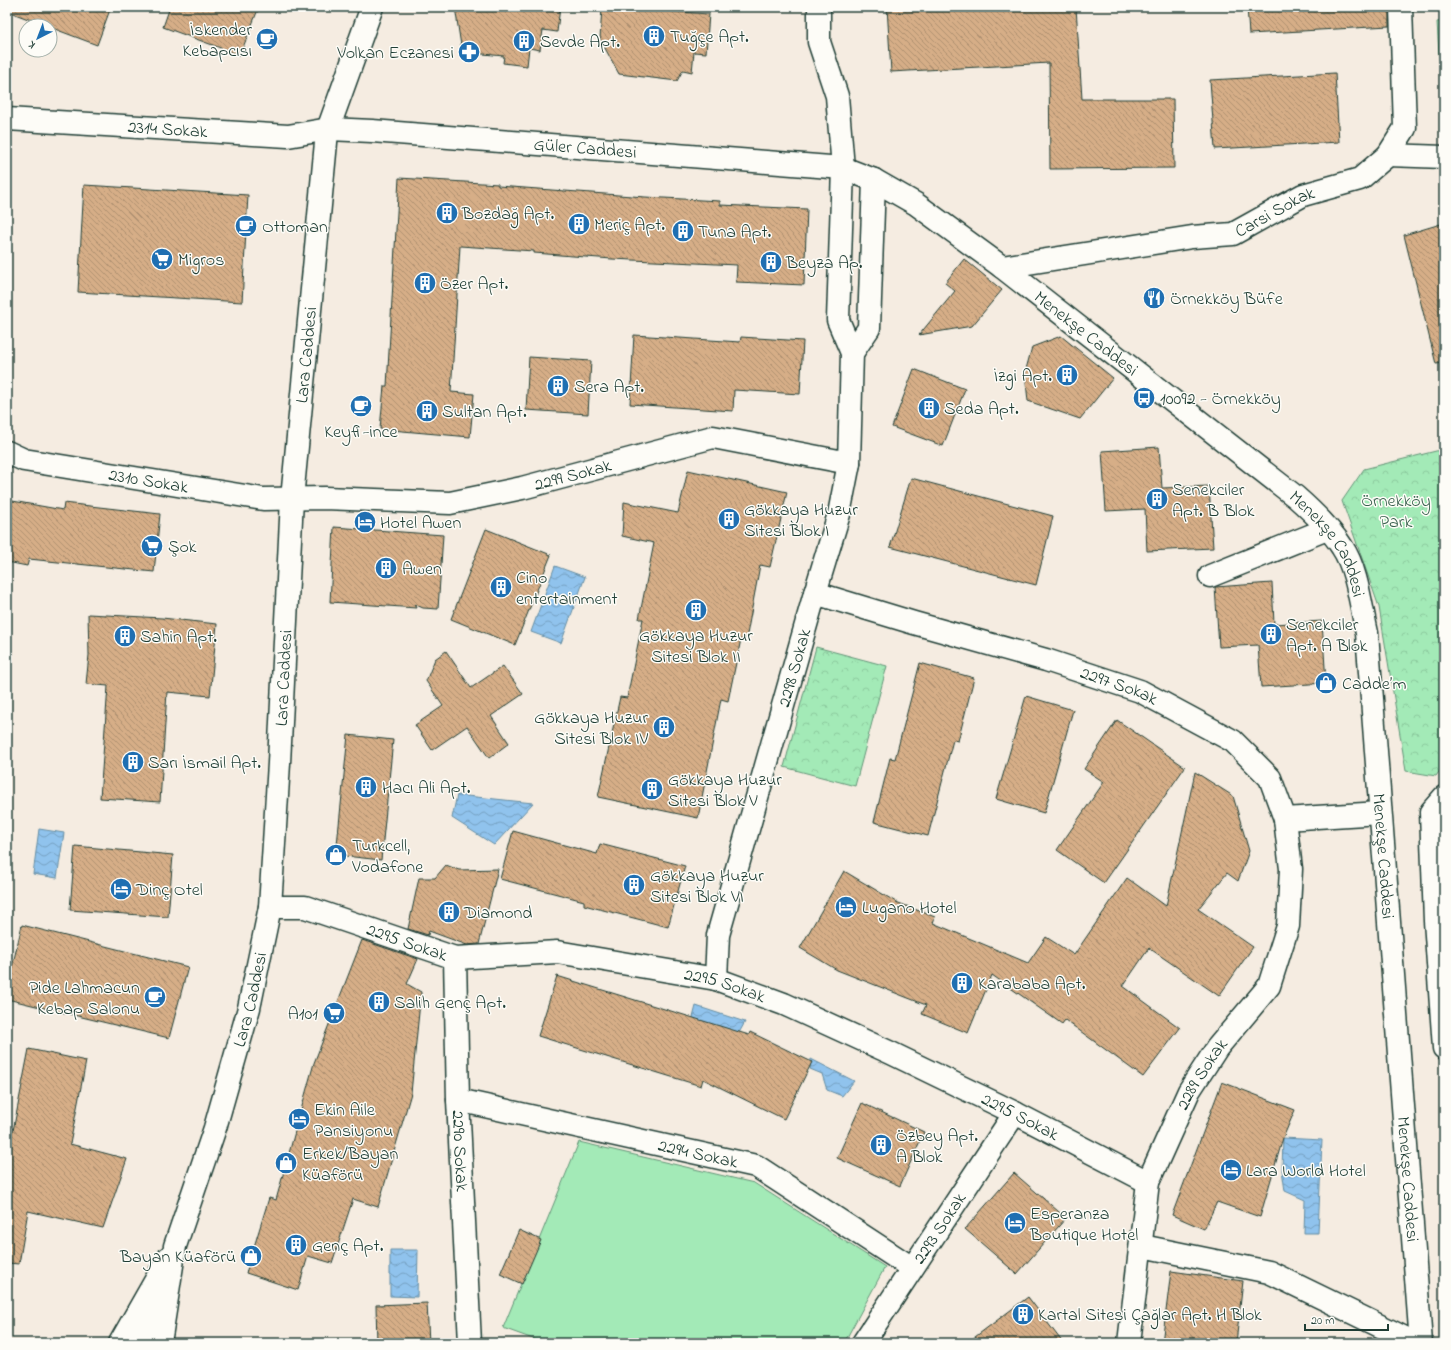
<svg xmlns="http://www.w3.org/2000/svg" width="1451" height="1350" font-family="'Indie Flower',sans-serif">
<defs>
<pattern id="park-crowns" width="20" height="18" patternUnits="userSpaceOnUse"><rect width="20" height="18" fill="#a3eab7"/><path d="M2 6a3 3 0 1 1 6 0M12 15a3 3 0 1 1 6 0" fill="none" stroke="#8cca9e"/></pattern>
<pattern id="water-waves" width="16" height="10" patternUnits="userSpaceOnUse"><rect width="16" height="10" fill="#90c3ed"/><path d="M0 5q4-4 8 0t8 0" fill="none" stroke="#75a0c1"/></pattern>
<pattern id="building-back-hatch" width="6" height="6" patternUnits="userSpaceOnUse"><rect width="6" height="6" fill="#d6ae87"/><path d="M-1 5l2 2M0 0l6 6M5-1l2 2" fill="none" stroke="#ad8f6f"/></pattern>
</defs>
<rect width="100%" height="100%" fill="#f5ece1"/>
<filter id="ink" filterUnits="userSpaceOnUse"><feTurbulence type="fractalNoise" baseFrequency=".025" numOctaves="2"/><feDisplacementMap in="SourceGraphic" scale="8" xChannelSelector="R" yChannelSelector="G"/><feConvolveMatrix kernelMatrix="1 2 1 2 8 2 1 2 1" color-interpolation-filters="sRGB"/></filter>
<g filter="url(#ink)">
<g fill="#a3eab7" stroke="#619476">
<path d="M1444,21V133L1437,22Z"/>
<path d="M579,1142L754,1183L885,1267L844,1343H544L503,1328Z"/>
</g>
<g fill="url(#park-crowns)" stroke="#619476">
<path d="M1444,449V765L1436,776L1406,771L1379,607L1342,501L1364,469Z"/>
<path d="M816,647L887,666L855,786L784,767Z"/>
</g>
<g fill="url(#water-waves)" stroke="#638da3">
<path d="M555,566L585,577L561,643L531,632Z"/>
<path d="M457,795L533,803L494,845L452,818Z"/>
<path d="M39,829L64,833L57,878L33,874Z"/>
<path d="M696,1006L745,1022L735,1040L690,1029Z"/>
<path d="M811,1059L854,1081L842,1096L827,1090L822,1074L810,1069Z"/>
<path d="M1283,1138L1322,1140L1318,1233H1304L1305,1200L1285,1191L1282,1170Z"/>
<path d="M390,1250H418L417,1297L390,1296Z"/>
</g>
<g fill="url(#building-back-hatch)" stroke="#1f3d34">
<path d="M7,7H111L97,45L7,11Z"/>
<path d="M170,7H259L240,55L163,27Z"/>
<path d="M455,7H560L557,32L543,30L540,50L529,48L527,66L503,63L504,56L462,52Z"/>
<path d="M602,7L709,14L706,53L694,52L692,72L683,70L677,81L619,74L600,39Z"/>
<path d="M887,7H1076L1082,99H1173L1174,168L1050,169L1049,63L891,72Z"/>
<path d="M1247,7H1389V26L1249,34Z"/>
<path d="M1335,73L1339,142L1215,149L1210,80Z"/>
<path d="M399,178L498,184V186L645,197L720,201V205L807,209L804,285L736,282L737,265L612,259L534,253V251L460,246L451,392L474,394L470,437L380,429L384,386H387Z"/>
<path d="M84,185L248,195L242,302L78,292Z"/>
<path d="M1444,223V363L1436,364L1404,235Z"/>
<path d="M964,259L1002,290L972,326L919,335L955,291L945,283Z"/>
<path d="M634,335L740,342L741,337L803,341L800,394L734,390L733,411L630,404Z"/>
<path d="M1061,336L1113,378L1080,419L1028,401L1025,373L1032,347Z"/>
<path d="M529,357L591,361L588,414L526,410Z"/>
<path d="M914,369L965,389L943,446L892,427Z"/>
<path d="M1159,447L1162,488L1209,486L1213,548L1147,551L1145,509L1106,511L1102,451Z"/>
<path d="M688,470L787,492L770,567L760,565L746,640L741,639L728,701L721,699L698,818L598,797L620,697L627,698L643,619H639L654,543L622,536L624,502L678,513Z"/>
<path d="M911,478L1053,516L1036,585L890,547Z"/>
<path d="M7,500L63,510L64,503L160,514L154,572L29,559L27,566L7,562Z"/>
<path d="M334,527L443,535L438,609L423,608L414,604L416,608L330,602Z"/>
<path d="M486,529L551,555L515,645L451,619Z"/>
<path d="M1272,583L1274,624L1322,621L1326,683L1261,687L1258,645L1219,647L1215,587Z"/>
<path d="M88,614L162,618L217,624L210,696L167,692L160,802L100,798L108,686L86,684L89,655Z"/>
<path d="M446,651L471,688L503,666L523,694L491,716L509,743L489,758L467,726L432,750L415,725L443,706L426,681L435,659Z"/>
<path d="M920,663L974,678L958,741L953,740L928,836L874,822L890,758L895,759Z"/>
<path d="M1026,696L1073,710L1044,813L996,799Z"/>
<path d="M1117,720L1185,767L1104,883L1057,850L1104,782L1084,769Z"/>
<path d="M348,735L393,740L381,860L336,855Z"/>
<path d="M1195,772L1233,796L1249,851L1238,881L1227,873L1198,909L1253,947L1219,996L1149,948L1123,986L1180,1028L1143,1077L1065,1020L1062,1024L992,975L968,1033L922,1014L926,1005L837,970L800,948L844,871L896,902L935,917L933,923L1028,963L1046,937L1074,955L1127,878L1166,906Z"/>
<path d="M513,831L597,854L600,844L685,866L668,927L584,905V901L500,879Z"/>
<path d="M75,846L173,855L168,917L70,910Z"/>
<path d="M446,865L459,870L498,869L479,944L467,945L429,931L428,935L408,929L419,878H435Z"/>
<path d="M22,925L188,967L169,1038L7,999V989Z"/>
<path d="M362,940L418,959L407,984L421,992L411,1093L378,1207L353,1199L332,1263L308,1256L298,1290L246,1273L269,1198L276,1200L314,1063Z"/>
<path d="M557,976L749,1035L750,1032L812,1062L784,1119L703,1079L701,1086L538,1036Z"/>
<path d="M29,1049L86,1061L70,1144L127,1159L103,1228L28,1211L19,1264L7,1263V1130L13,1131Z"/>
<path d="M1222,1082L1295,1110L1283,1138L1260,1217L1217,1202L1204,1229L1172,1215Z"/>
<path d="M862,1103L924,1132L900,1186L837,1158Z"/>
<path d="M1014,1173L1066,1218L1017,1274L965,1229Z"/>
<path d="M519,1230L541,1240L522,1284L500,1274Z"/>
<path d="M1171,1271L1243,1281L1236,1343H1162Z"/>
<path d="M1028,1297L1063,1343H967Z"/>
<path d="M427,1303L429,1343H377L376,1305Z"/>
</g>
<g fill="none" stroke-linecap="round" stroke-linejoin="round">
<g stroke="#1f3d34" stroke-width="25">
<g id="street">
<path id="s1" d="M7,119L288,136L329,129L372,131L843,168L874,180L916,204L1002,267L1296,497C1313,512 1330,528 1342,547C1357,569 1361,607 1367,633L1421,1343"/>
<path d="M1388,155L1444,157"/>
<path id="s2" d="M1002,267L1192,237L1233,234L1303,195L1360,179L1388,155L1405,128L1401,7"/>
<path d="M852,353L869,328L874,180"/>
<path id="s3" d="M7,452L24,460L263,499L325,498L450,503L522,488L713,437L849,463"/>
<path d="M1210,576L1327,529"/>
<path id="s4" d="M815,593L914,623L1046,660L1140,691L1233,741L1270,778L1285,819L1380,813"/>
<path d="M1444,797L1431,812L1435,921L1444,1048"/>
<path id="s5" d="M270,907H305L455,958L557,952L716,979L784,1004L891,1053L1015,1113L1148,1182"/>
<path id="s6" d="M455,958L458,1100L470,1343"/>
<path id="s7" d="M716,979L718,935L815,593L839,514L849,463L852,353L838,320L843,168L837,96L819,42V7"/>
<path id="s8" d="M458,1100L756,1166L912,1268"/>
<path d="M1142,1246L1269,1272L1415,1343"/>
<path id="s9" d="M863,1343L1015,1113"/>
<path id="s10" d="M1129,1343L1148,1182L1189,1091L1217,1048L1269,986L1288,926L1291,869L1285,819"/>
</g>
</g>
<g stroke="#1f3d34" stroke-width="25">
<g id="secondary">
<path d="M120,1343L169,1257"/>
<path d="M141,1343L158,1298"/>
<path id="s11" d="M160,1343L175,1246L215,1128L249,1008L270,907L279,763L292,499L327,132L372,7"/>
</g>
</g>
<use href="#street" stroke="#fdfcf7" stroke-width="22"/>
<use href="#secondary" stroke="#fdfcf7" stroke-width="22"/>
</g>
</g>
<defs>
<g id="building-disc" transform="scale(1.15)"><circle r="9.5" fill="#1f6fb2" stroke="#fdfcf7"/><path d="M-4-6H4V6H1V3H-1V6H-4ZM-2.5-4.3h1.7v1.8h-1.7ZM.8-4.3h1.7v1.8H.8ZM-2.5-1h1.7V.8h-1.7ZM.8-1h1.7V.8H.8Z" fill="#fff"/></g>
<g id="cafe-disc" transform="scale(1.15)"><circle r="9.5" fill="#1f6fb2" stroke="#fdfcf7"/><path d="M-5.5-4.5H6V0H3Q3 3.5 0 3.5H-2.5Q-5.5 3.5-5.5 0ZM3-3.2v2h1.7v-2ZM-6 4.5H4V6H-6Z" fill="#fff"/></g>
<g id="pharmacy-disc" transform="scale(1.15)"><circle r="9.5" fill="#1f6fb2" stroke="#fdfcf7"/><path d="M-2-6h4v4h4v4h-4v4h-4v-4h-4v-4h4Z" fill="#fff"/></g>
<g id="supermarket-disc" transform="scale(1.15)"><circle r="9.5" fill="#1f6fb2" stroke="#fdfcf7"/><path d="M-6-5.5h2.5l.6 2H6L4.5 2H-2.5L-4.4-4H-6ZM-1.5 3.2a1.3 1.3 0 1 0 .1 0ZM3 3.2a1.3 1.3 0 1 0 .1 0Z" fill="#fff"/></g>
<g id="restaurant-disc" transform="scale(1.15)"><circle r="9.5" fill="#1f6fb2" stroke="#fdfcf7"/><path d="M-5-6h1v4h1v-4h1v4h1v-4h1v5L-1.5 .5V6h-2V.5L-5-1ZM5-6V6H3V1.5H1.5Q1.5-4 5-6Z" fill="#fff"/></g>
<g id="bus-disc" transform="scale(1.15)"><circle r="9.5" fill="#1f6fb2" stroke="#fdfcf7"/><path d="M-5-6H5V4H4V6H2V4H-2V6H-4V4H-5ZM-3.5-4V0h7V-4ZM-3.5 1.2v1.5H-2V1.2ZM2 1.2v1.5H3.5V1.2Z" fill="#fff"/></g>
<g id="hotel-disc" transform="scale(1.15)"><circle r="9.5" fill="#1f6fb2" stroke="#fdfcf7"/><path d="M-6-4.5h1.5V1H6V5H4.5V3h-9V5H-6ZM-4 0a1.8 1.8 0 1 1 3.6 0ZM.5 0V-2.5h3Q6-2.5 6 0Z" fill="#fff"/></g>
<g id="shop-disc" transform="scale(1.15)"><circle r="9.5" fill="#1f6fb2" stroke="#fdfcf7"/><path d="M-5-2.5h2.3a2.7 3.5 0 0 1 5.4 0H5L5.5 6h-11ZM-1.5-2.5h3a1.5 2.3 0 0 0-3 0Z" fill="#fff"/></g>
</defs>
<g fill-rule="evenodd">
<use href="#building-disc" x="654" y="36"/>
<use href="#cafe-disc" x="267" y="39"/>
<use href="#building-disc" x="524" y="41"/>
<use href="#pharmacy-disc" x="469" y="52"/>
<use href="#building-disc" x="447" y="213"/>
<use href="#building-disc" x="579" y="224"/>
<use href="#cafe-disc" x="246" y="226"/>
<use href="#building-disc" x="683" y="231"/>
<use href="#supermarket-disc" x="162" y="259"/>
<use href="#building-disc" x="771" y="262"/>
<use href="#building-disc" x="425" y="283"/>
<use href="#restaurant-disc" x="1154" y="298"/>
<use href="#building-disc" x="1067" y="375"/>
<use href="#building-disc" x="558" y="386"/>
<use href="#bus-disc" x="1144" y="398"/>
<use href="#cafe-disc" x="361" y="406"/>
<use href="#building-disc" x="929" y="408"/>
<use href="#building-disc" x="427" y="411"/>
<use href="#building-disc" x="1157" y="499"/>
<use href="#building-disc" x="729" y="519"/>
<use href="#hotel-disc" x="365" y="522"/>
<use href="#supermarket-disc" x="152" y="546"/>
<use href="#building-disc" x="386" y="568"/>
<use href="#building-disc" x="501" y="587"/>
<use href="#building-disc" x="696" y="610"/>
<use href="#building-disc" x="1271" y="634"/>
<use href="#building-disc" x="125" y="636"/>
<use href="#shop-disc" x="1326" y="683"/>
<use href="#building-disc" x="664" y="727"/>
<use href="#building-disc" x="133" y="762"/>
<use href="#building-disc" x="366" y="787"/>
<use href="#building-disc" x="652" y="789"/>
<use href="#shop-disc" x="336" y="855"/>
<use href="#building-disc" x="634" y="885"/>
<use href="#hotel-disc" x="121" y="889"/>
<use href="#hotel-disc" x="846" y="907"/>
<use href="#building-disc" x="449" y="912"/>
<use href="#building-disc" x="962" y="983"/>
<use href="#cafe-disc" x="155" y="997"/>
<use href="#building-disc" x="379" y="1002"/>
<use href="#supermarket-disc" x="334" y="1013"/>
<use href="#hotel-disc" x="299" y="1119"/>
<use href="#building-disc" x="881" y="1145"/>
<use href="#shop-disc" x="286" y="1163"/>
<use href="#hotel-disc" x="1231" y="1170"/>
<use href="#hotel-disc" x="1015" y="1223"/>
<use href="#building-disc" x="296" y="1245"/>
<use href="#shop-disc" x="251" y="1256"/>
<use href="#building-disc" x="1023" y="1314"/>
</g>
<g text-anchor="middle" stroke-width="3" stroke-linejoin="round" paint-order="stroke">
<g font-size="18" fill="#1f3d34" stroke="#fdfcf7" text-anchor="start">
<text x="252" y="35" text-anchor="end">İskender<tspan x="252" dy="21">Kebapcısı</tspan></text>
<text x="670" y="42">Tuğçe Apt.</text>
<text x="540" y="47">Sevde Apt.</text>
<text x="454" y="58" text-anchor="end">Volkan Eczanesi</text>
<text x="462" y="219">Bozdağ Apt.</text>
<text x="594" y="230">Meriç Apt.</text>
<text x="262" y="232">Ottoman</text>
<text x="698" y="237">Tuna Apt.</text>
<text x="178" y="265">Migros</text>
<text x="786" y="268">Beyza Ap.</text>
<text x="440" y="289">Özer Apt.</text>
<text x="1170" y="304">Örnekköy Büfe</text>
<text x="1052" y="381" text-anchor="end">İzgi Apt.</text>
<text x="574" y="392">Sera Apt.</text>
<text x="1160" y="404">10092 - Örnekköy</text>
<text x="944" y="414">Seda Apt.</text>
<text x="442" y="417">Sultan Apt.</text>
<text x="361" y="437" text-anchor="middle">Keyfi-ince</text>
<text x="1172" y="495">Senekciler<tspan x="1172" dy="21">Apt. B Blok</tspan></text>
<text x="744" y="515">Gökkaya Huzur<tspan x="744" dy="21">Sitesi Blok I</tspan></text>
<text x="380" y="528">Hotel Awen</text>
<text x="168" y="552">Şok</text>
<text x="402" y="574">Awen</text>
<text x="516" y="583">Cino<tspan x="516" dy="21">entertainment</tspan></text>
<text x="1286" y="630">Senekciler<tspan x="1286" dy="21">Apt. A Blok</tspan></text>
<text x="696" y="641" text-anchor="middle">Gökkaya Huzur<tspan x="696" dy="21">Sitesi Blok II</tspan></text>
<text x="140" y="642">Sahin Apt.</text>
<text x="1342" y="689">Cadde’m</text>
<text x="648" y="723" text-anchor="end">Gökkaya Huzur<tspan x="648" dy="21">Sitesi Blok IV</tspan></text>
<text x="148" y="768">Sarı İsmail Apt.</text>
<text x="668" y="785">Gökkaya Huzur<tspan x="668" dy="21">Sitesi Blok V</tspan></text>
<text x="382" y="793">Hacı Ali Apt.</text>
<text x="352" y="851">Turkcell,<tspan x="352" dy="21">Vodafone</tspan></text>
<text x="650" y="881">Gökkaya Huzur<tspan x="650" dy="21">Sitesi Blok VI</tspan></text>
<text x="136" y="895">Dinç Otel</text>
<text x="862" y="913">Lugano Hotel</text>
<text x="464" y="918">Diamond</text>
<text x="978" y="989">Karababa Apt.</text>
<text x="140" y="993" text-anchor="end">Pide Lahmacun<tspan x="140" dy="21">Kebap Salonu</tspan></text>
<text x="394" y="1008">Salih Genç Apt.</text>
<text x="318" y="1019" text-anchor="end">A101</text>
<text x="314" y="1115">Ekin Aile<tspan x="314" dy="21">Pansiyonu</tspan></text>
<text x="896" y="1141">Özbey Apt.<tspan x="896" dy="21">A Blok</tspan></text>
<text x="302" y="1159">Erkek/Bayan<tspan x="302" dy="21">Küaförü</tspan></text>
<text x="1246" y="1176">Lara World Hotel</text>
<text x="1030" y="1219">Esperanza<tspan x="1030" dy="21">Boutique Hotel</tspan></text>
<text x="312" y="1251">Genç Apt.</text>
<text x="236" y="1262" text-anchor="end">Bayan Küaförü</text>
<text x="1038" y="1320">Kartal Sitesi Çağlar Apt. H Blok</text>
</g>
<g font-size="18" fill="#1f3d34" stroke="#fdfcf7">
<text dy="6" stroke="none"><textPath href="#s1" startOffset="161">2314 Sokak</textPath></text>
<text dy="6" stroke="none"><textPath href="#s1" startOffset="580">Güler Caddesi</textPath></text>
<text dy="6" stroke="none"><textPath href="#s2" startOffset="281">Carsi Sokak</textPath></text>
<text dy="6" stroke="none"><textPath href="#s1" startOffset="1134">Menekşe Caddesi</textPath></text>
<text dy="6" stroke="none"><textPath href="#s11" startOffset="1004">Lara Caddesi</textPath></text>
<text dy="6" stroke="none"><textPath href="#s3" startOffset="574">2299 Sokak</textPath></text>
<text dy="6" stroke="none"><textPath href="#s3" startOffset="145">2310 Sokak</textPath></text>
<text dy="6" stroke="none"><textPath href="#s1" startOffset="1458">Menekşe Caddesi</textPath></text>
<text dy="6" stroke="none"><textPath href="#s7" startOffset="322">2298 Sokak</textPath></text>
<text dy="6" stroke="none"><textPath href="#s11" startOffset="680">Lara Caddesi</textPath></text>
<text dy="6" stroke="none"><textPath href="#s4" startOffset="318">2297 Sokak</textPath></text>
<text dy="6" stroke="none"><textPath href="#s1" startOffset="1782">Menekşe Caddesi</textPath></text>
<text dy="6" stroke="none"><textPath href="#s5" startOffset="143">2295 Sokak</textPath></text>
<text dy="6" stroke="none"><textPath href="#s5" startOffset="467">2295 Sokak</textPath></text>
<text dy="6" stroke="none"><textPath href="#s11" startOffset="356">Lara Caddesi</textPath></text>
<text dy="6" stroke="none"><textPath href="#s10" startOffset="283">2289 Sokak</textPath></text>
<text dy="6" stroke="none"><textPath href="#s5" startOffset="791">2295 Sokak</textPath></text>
<text dy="6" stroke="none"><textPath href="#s6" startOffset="193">2290 Sokak</textPath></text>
<text dy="6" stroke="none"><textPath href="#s8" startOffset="246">2294 Sokak</textPath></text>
<text dy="6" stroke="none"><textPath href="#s1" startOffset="2106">Menekşe Caddesi</textPath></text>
<text dy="6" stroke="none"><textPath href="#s9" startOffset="138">2293 Sokak</textPath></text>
</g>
<g font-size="18" fill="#39604e" stroke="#fdfcf7">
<text x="1396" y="506">Örnekköy<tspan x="1396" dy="21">Park</tspan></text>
</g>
</g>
<rect width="1451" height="1350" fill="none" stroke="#fdfcf7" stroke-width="24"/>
<rect x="12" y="12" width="1427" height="1326" fill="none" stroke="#1f3d34" stroke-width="1.5" filter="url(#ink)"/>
<g transform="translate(38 38) rotate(222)"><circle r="19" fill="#fdfcf7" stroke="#a4b0a9"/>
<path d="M0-3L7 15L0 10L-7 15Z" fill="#1f6fb2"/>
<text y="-6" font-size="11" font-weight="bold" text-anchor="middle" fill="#1f3d34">K</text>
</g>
<path d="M1305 1324v6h83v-6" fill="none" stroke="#1f3d34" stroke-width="2"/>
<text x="1311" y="1324" font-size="12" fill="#1f3d34" stroke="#fdfcf7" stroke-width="3" paint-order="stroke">20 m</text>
</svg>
